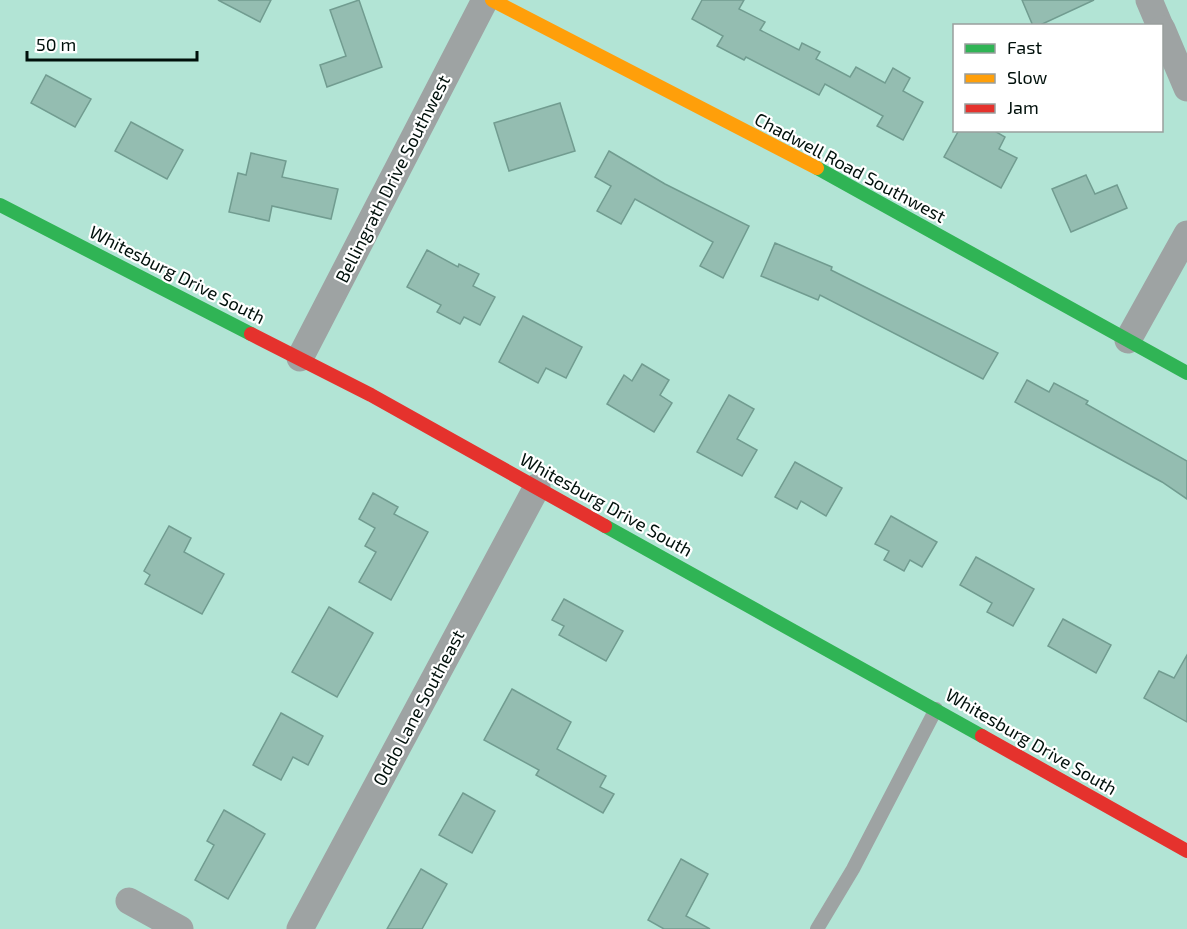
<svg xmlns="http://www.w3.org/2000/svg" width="1187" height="929" font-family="'Exo 2',sans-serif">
<rect width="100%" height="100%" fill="#b2e4d5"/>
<g fill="#94bdb1" stroke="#719c90" stroke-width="1.5">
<path d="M218,0H271L260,22Z"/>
<path d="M359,0L382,67L327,87L320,65L346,56L330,10Z"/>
<path d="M702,0H744L739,9L765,22L760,30L799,50L802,43L820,52L816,59L850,77L856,67L885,83L893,68L910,78L903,91L923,102L903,140L877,126L883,116L825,84L819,95L746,57L744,60L717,46L723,36L692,19Z"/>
<path d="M1022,0H1094L1038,26H1033Z"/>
<path d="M46,75L91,99L75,127L31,103Z"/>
<path d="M560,103L575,151L509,171L494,123Z"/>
<path d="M131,122L183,150L167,179L115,151Z"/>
<path d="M959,130H993L1005,137L999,149L1017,158L1001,188L944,157Z"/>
<path d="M609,151L665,184L749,226L723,278L700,266L713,242L635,199L621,224L597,211L611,186L595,177Z"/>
<path d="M251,153L286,161L282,177L338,189L331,219L272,206L269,221L229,212L238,173L246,175Z"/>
<path d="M1086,175L1095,194L1117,185L1127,208L1071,232L1052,189Z"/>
<path d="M775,243L832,267L831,270L998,353L983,379L820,295L818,300L761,276Z"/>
<path d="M427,250L458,267L459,264L479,274L473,286L495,297L480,325L464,317L460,324L437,312L441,305L407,287Z"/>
<path d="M523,316L582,347L566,378L546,368L538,383L499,362Z"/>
<path d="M642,364L669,380L660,395L672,403L654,432L607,404L624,375L632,381Z"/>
<path d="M1027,380L1049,392L1054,383L1088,401L1086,404L1187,461V499L1162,482L1015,402Z"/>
<path d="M729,395L754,409L737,439L757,450L742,476L697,452Z"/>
<path d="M795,462L842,488L826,516L801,501L797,509L775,497Z"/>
<path d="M373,493L398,507L394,514L428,532L391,600L359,582L376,552L365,546L375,528L359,519Z"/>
<path d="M891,516L937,542L922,567L910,560L904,571L884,560L889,551L875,544Z"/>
<path d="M169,526L191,538L184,552L224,574L202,614L145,584L150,575L144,571Z"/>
<path d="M976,557L1034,589L1013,626L987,612L992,603L960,585Z"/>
<path d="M564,599L623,631L606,661L559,635L564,626L552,620Z"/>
<path d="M329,607L373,633L337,697L292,672Z"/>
<path d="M1063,619L1111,645L1096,673L1048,646Z"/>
<path d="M1187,655V722L1144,698L1159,671L1174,678Z"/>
<path d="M512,689L571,722L557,749L606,776L600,787L614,794L603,813L536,775L539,770L484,740Z"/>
<path d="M281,713L323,736L308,765L293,757L281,780L253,765Z"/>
<path d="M463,793L495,811L472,853L439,835Z"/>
<path d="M224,810L265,834L228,899L195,880L214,845L207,841Z"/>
<path d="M681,859L708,874L686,916L710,929H664L648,920Z"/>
<path d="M421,869L447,884L422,929H387Z"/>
</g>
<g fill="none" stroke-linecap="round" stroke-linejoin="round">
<path stroke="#9ea3a3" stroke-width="14" d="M817,929L853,869L936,709"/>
<g stroke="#9ea3a3" stroke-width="27">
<path d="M1149,0L1160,26"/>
<path d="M1162,29L1187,88"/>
<path d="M1128,340L1187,234"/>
<path d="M300,358L485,0"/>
<path d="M129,901L180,929"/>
<path d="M300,929L537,487"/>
</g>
<g stroke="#30b455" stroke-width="14">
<path d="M817,168L1187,373"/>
<path d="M0,205L251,334"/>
<path d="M605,526L982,736"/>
</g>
<path stroke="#ff9f0a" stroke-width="14" d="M492,0L817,168"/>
<g stroke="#e5322d" stroke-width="14">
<path d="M251,334L371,395L605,526"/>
<path d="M982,736L1187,851"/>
</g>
</g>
<g text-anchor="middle" stroke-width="4.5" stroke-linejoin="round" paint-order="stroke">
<g font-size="18" fill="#00100b" stroke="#fff">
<text transform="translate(850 168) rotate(28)" y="6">Chadwell Road Southwest</text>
<text transform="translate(393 179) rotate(-63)" y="6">Bellingrath Drive Southwest</text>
<text transform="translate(177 275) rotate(27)" y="6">Whitesburg Drive South</text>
<text transform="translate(606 505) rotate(29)" y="6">Whitesburg Drive South</text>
<text transform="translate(419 708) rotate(-62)" y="6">Oddo Lane Southeast</text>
<text transform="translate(1031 742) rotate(30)" y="6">Whitesburg Drive South</text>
</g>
</g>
<rect x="953" y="24" width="210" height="108" fill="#ffffff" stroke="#999f9d" stroke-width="1.5"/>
<rect x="965" y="44" width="30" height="9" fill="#30b455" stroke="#999f9d" stroke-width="1.5"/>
<text x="1007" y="54" font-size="18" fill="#00100b">Fast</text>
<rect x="965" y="74" width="30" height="9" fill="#ff9f0a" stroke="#999f9d" stroke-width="1.5"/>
<text x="1007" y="84" font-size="18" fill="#00100b">Slow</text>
<rect x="965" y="104" width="30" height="9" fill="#e5322d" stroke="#999f9d" stroke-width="1.5"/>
<text x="1007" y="114" font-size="18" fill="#00100b">Jam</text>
<path d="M27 51v9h170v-9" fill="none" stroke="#00100b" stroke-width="3"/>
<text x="36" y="51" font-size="18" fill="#00100b" stroke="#ffffff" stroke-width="4.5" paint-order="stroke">50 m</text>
</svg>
